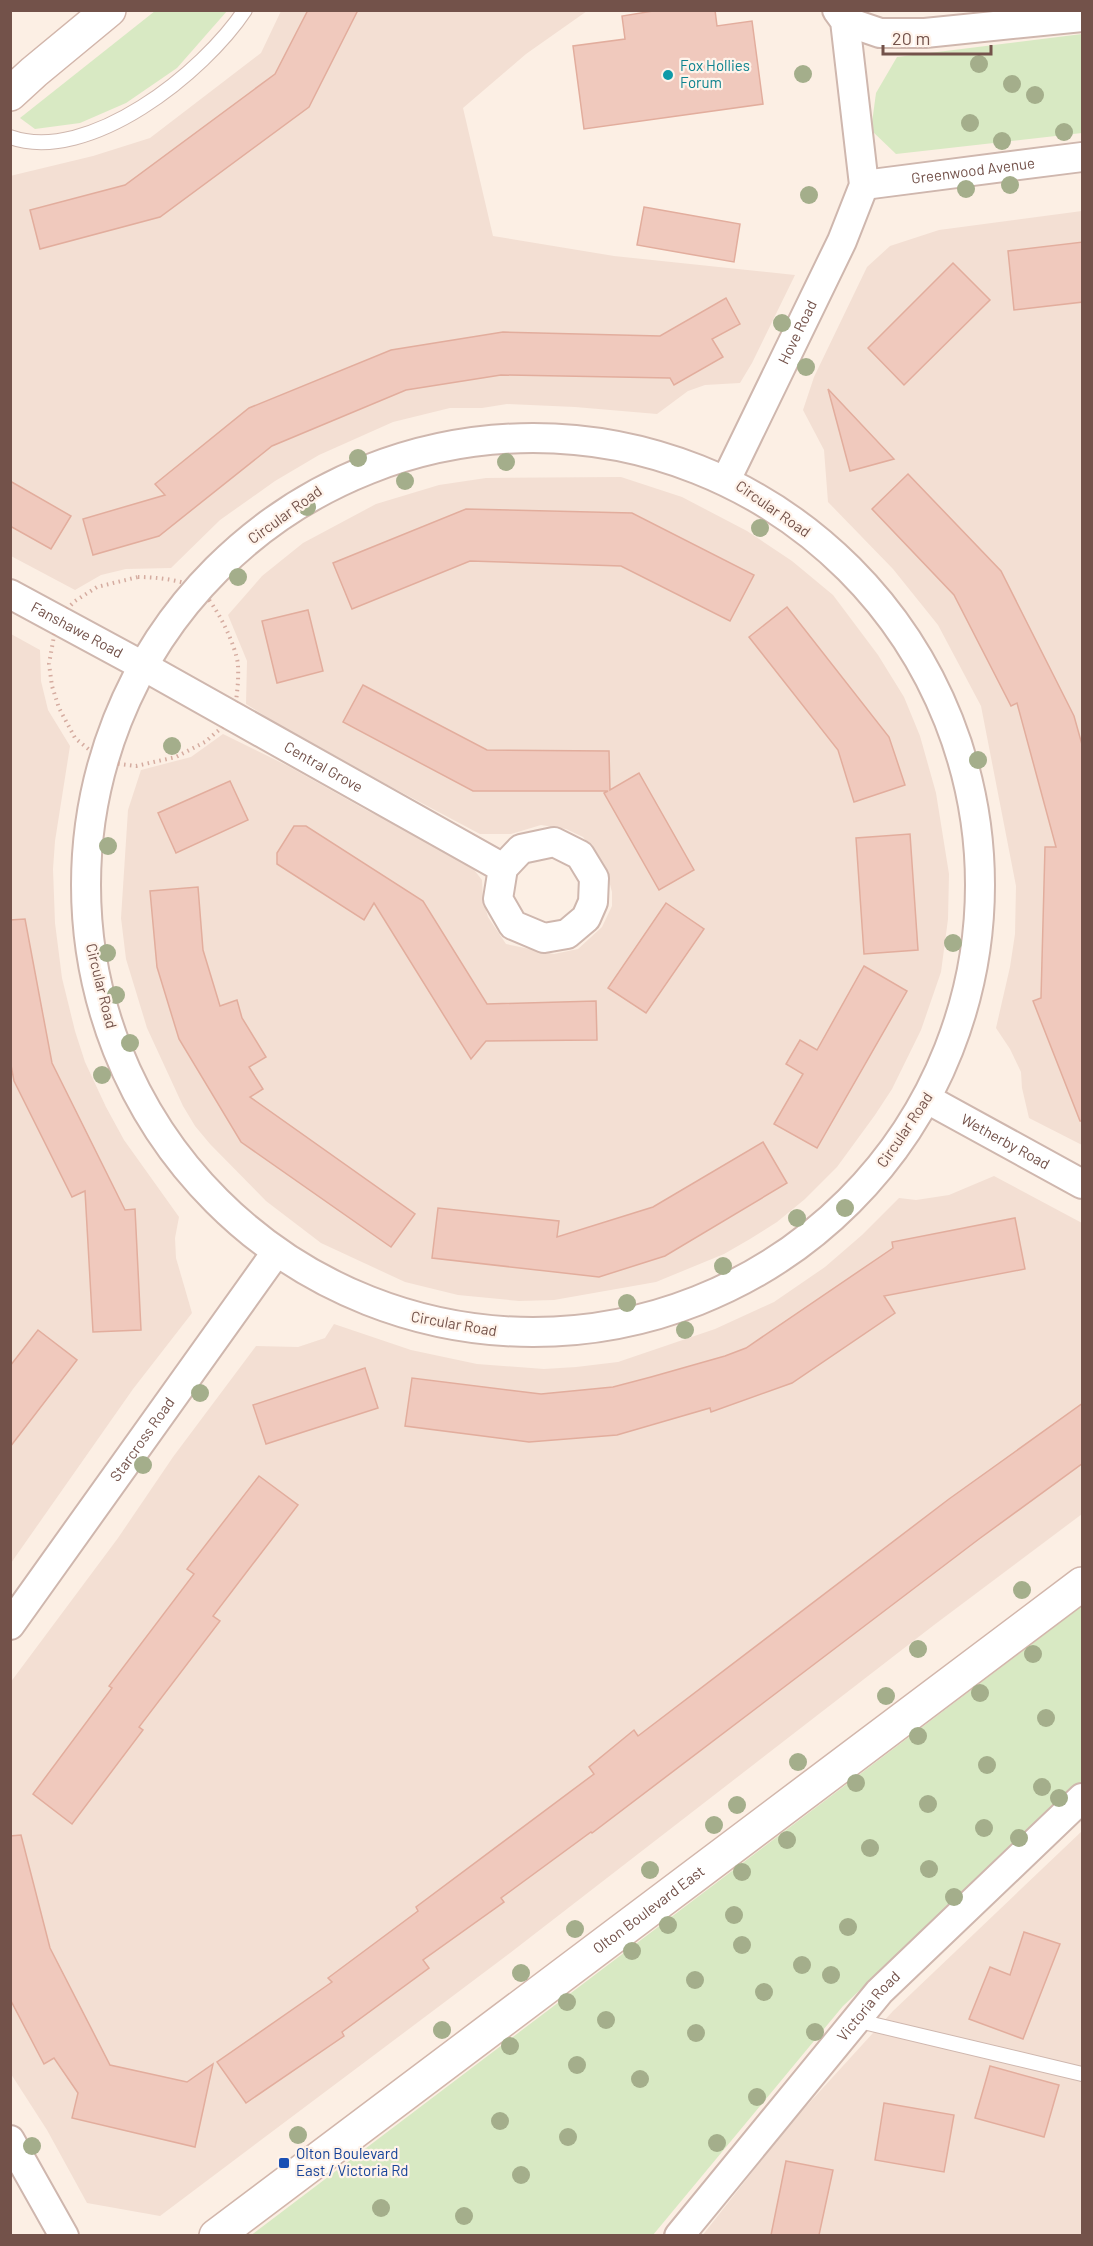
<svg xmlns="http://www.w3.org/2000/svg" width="1093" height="2246" font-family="Barlow,sans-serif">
<rect width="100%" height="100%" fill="#fcefe4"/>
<g fill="#f3dfd3">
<path d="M281,11H587L526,54L463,108L493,236L614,256L795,275L752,363L740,383L705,385L688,391L657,414L575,407L507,404L482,408H450L393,422L319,455L275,481L220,520L171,568L126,569L101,575L75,590L11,556L10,176L93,156L150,138L261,53Z"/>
<path d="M1082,211V1145L1029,1118L1022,1088L1021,1072L1010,1049L996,1028L1010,967L1015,934L1016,886L981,706L938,625L893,569L828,502L824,450L803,410L814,377L867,267L890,246L939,230Z"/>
<path d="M621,477L682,497L747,531L792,561L833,595L878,655L904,697L920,736L936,793L949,874L948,919L941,972L921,1030L892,1089L875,1115L837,1167L805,1199L777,1222L750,1239L724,1254L656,1282L554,1300L519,1301L458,1295L405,1282L321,1243L266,1201L210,1144L195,1126L183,1106L147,1028L126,959L121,918L128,810L141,770L191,757L223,734L288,766L368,811L464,857L482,880L483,899L488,917L506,944L554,954L578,949L602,927L612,906V892L605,866L583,837L566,829L541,825L511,834H480L301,739L246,704L247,661L228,615L262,576L303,543L376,504L439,485L486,478Z"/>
<path d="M11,634L40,650L41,681L48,710L70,746L55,841L53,869L55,923L62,978L75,1031L85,1062L106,1107L124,1140L179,1217L175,1238L176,1258L192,1313L133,1389L11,1563Z"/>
<path d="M994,1176L1082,1223V1514L934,1625L510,1953L160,2216L87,2203L47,2130L11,2074L10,1683L118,1538L173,1457L256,1346L298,1347L325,1338L334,1324L411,1350L477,1364L544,1369L576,1367L618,1362L715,1329L774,1302L825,1267L862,1235L899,1198L916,1200L949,1195Z"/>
<path d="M1082,1831V2235L702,2236L790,2124L893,2011Z"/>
</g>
<g fill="#d8e9c3">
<path d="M155,11H227L177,68L126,103L80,123L35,129L20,118Z"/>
<path d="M1082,34V133L896,154L871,130L876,93L897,57Z"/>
<path d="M1082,1606V1782L843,2006L653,2235L250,2236Z"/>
</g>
<g fill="#f0c9bd" stroke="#e2ad9d" stroke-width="1.5">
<path d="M308,10H358L309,107L160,217L40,249L30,210L125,185L275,74Z"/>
<path d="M659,10H715L717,26L752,21L763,104L584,129L573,46L625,39L622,16Z"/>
<path d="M644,207L740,224L734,262L637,245Z"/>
<path d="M1083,242V302L1014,310L1008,251Z"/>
<path d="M953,263L990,300L904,385L868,348Z"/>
<path d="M726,298L740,324L712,339L723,357L674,385L670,378L501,375L406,390L272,446L159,536L93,555L83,519L165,495L155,484L249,408L391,350L503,332L660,336Z"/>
<path d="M828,389L894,459L850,471Z"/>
<path d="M908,474L1001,571L1074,716L1083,748V1121H1080L1033,1001L1041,998L1045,847H1056L1017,703L1011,706L954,595L872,509Z"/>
<path d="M10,481L71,516L51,549L10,526Z"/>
<path d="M466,509L632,513L754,575L730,621L621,566L470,561L352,609L333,563Z"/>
<path d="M787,607L889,737L905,785L854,802L838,750L749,637Z"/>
<path d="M308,610L323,671L277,683L262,621Z"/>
<path d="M363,685L487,750L609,751L610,790L639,773L694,870L659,890L604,793L608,791H473L343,722Z"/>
<path d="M230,781L248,820L176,853L158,813Z"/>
<path d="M294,826H306L423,901L487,1004L596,1001L597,1040L486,1041L471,1059L374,903L364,920L277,864V853Z"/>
<path d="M910,834L918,950L864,954L856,838Z"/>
<path d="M198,887L203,950L220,1006L237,1000L242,1018L266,1057L249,1067L263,1089L250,1097L415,1214L391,1247L241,1142L179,1039L157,967L150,891Z"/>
<path d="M666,903L704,929L646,1013L608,988Z"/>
<path d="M25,919L52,1063L125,1210L135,1209L141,1330L93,1332L85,1191L72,1197L14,1081L10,1060V920Z"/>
<path d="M864,966L907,991L817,1148L774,1124L803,1074L786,1064L800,1040L817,1050Z"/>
<path d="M763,1142L787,1183L665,1256L599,1277L432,1258L438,1208L559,1221L557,1237L653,1207Z"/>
<path d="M1015,1218L1025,1269L884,1296L895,1313L792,1383L711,1412L710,1408L617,1435L529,1442L405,1426L412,1378L541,1394L613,1387L651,1377L725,1356L746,1348L893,1248L892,1242Z"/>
<path d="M38,1330L77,1360L10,1447V1366Z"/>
<path d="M365,1368L378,1408L266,1444L253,1405Z"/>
<path d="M1083,1403V1463L979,1539L592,1833L591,1832L501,1898L504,1902L423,1960L429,1968L342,2032L344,2036L246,2103L217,2062L332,1982L328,1978L418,1911L416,1907L594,1774L589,1767L634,1730L638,1736L949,1499Z"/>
<path d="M259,1476L298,1505L213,1616L220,1621L139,1727L143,1730L72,1824L33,1794L112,1688L109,1686L194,1574L187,1569Z"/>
<path d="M21,1835L50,1948L110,2065L187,2082L213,2064L195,2147L72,2118L78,2093L54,2058L44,2064L10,1999V1836Z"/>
<path d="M1024,1932L1060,1944L1023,2039L969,2019L990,1967L1010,1975Z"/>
<path d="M990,2066L1059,2085L1044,2137L975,2118Z"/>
<path d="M884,2103L954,2115L944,2172L875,2160Z"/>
<path d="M786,2161L833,2170L819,2235H771Z"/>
</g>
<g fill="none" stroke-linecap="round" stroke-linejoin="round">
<g stroke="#cfb7ae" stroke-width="16">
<g id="lane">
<path d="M10,137C89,165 204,72 245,10"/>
<path d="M855,2020L1082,2074"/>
</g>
</g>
<g stroke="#cfb7ae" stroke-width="32">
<g id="street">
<path d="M845,21L880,33H925L1082,17"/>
<path id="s1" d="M864,185L1082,157"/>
<circle cx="533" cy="885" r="447"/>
<path id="s2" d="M727,478L842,241L864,185L845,21L837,10"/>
<path id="s3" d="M10,594L145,667L503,868L521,849L554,842L580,855L594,878L593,902L586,918L567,934L544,938L513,925L498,899L503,868"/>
<path id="s4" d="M929,1100L1082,1184"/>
<path id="s5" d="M10,1625L275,1254"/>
<path d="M10,2140L64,2236"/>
<path id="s6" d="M679,2236L879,1992L1082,1798"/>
</g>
</g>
<g stroke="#d2b6ab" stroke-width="36">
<g id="secondary">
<path d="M10,94L34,72L109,10"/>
<path id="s7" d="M216,2236L1082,1584"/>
</g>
</g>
<path stroke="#d5aca0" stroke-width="4" stroke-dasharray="1.5 4.5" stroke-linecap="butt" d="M138,577C155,577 188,580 201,591C216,604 237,647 238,666C239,683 236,700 234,717L205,742L176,757L136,766L104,762L75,738L59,708L52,686L49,664L57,619L75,601L97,587Z"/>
<use href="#lane" stroke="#fff" stroke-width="14"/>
<use href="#street" stroke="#fff" stroke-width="28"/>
<use href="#secondary" stroke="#fff" stroke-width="33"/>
</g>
<g fill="#a4ae8b">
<circle cx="979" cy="64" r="9"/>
<circle cx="803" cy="74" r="9"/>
<circle cx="1012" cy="84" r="9"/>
<circle cx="1035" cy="95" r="9"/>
<circle cx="970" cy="123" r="9"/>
<circle cx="1064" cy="132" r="9"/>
<circle cx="1002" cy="141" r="9"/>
<circle cx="1010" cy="185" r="9"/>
<circle cx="966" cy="189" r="9"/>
<circle cx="809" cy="195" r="9"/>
<circle cx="782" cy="323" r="9"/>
<circle cx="806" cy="367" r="9"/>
<circle cx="358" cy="458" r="9"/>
<circle cx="506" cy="462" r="9"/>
<circle cx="405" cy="481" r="9"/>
<circle cx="307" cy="507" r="9"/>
<circle cx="760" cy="528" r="9"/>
<circle cx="238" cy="577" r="9"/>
<circle cx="172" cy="746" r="9"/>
<circle cx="978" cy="760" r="9"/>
<circle cx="108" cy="846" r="9"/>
<circle cx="953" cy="943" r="9"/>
<circle cx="107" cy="953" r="9"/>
<circle cx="116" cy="995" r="9"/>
<circle cx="130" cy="1043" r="9"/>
<circle cx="102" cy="1075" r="9"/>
<circle cx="845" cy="1208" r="9"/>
<circle cx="797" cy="1218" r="9"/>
<circle cx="723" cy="1266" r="9"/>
<circle cx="627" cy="1303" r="9"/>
<circle cx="685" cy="1330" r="9"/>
<circle cx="200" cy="1393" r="9"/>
<circle cx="143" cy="1465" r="9"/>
<circle cx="1022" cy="1590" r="9"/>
<circle cx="918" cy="1649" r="9"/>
<circle cx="1033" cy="1654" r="9"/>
<circle cx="980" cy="1693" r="9"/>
<circle cx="886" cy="1696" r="9"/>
<circle cx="1046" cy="1718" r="9"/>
<circle cx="918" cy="1736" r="9"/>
<circle cx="798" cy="1762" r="9"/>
<circle cx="987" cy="1765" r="9"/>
<circle cx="856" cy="1783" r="9"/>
<circle cx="1042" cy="1787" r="9"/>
<circle cx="1059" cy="1798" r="9"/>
<circle cx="928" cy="1804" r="9"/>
<circle cx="737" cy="1805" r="9"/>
<circle cx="714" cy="1825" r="9"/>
<circle cx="984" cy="1828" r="9"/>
<circle cx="1019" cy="1838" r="9"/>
<circle cx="787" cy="1840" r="9"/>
<circle cx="870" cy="1848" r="9"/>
<circle cx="929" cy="1869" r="9"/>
<circle cx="650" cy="1870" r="9"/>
<circle cx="742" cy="1872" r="9"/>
<circle cx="954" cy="1897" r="9"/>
<circle cx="734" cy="1915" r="9"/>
<circle cx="668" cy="1925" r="9"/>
<circle cx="848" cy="1927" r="9"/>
<circle cx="575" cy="1929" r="9"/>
<circle cx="742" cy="1945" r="9"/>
<circle cx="632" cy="1951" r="9"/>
<circle cx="802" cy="1965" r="9"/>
<circle cx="521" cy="1973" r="9"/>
<circle cx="831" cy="1975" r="9"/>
<circle cx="695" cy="1980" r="9"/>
<circle cx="764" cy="1992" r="9"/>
<circle cx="567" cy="2002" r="9"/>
<circle cx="606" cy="2020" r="9"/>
<circle cx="442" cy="2030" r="9"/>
<circle cx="815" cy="2032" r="9"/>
<circle cx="696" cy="2033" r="9"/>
<circle cx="510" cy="2046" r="9"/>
<circle cx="577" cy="2065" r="9"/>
<circle cx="640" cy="2079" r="9"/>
<circle cx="757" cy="2097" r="9"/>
<circle cx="500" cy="2121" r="9"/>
<circle cx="298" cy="2135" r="9"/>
<circle cx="568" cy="2137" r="9"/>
<circle cx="717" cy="2143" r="9"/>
<circle cx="32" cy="2146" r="9"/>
<circle cx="521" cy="2175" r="9"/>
<circle cx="381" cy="2208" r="9"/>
<circle cx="464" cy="2216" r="9"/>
</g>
<circle fill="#0f9aa8" stroke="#fff3ea" stroke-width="2" cx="668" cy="75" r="6"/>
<rect fill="#1a4fb4" stroke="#fff3ea" stroke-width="2" x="278" y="2157" width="12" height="12" rx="3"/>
<g text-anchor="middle" stroke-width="4.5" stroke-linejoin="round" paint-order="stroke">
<g font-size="15" fill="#0d838f" stroke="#fff3ea" text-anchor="start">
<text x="680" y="71">Fox Hollies<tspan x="680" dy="17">Forum</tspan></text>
</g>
<g font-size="15" fill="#73524a" stroke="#fff3ea">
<text dy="5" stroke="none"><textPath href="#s1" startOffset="110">Greenwood Avenue</textPath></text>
<text dy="5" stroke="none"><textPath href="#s2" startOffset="162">Hove Road</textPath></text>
<text transform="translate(773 509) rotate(35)" y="5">Circular Road</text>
<text transform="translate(285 515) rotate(-36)" y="5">Circular Road</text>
<text dy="5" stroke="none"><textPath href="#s3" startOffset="76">Fanshawe Road</textPath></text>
<text dy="5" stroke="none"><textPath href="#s3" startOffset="358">Central Grove</textPath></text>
<text transform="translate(101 986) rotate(76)" y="5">Circular Road</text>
<text transform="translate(905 1130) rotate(-56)" y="5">Circular Road</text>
<text dy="5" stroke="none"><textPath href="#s4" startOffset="87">Wetherby Road</textPath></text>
<text transform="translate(454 1324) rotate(10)" y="5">Circular Road</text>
<text dy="5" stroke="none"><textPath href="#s5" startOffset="228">Starcross Road</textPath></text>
<text dy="5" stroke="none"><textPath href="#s7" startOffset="542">Olton Boulevard East</textPath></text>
<text dy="5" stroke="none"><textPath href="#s6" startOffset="298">Victoria Road</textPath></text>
</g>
<g font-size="15" fill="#164399" stroke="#fff3ea" text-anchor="start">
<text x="296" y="2159">Olton Boulevard<tspan x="296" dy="17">East / Victoria Rd</tspan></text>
</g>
</g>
<rect width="1093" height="2246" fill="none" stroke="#73524a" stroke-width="24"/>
<path d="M883 45v9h108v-9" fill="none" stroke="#73524a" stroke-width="3"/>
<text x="892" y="45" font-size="18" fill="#73524a" stroke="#fff3ea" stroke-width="4.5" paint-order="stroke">20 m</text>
</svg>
